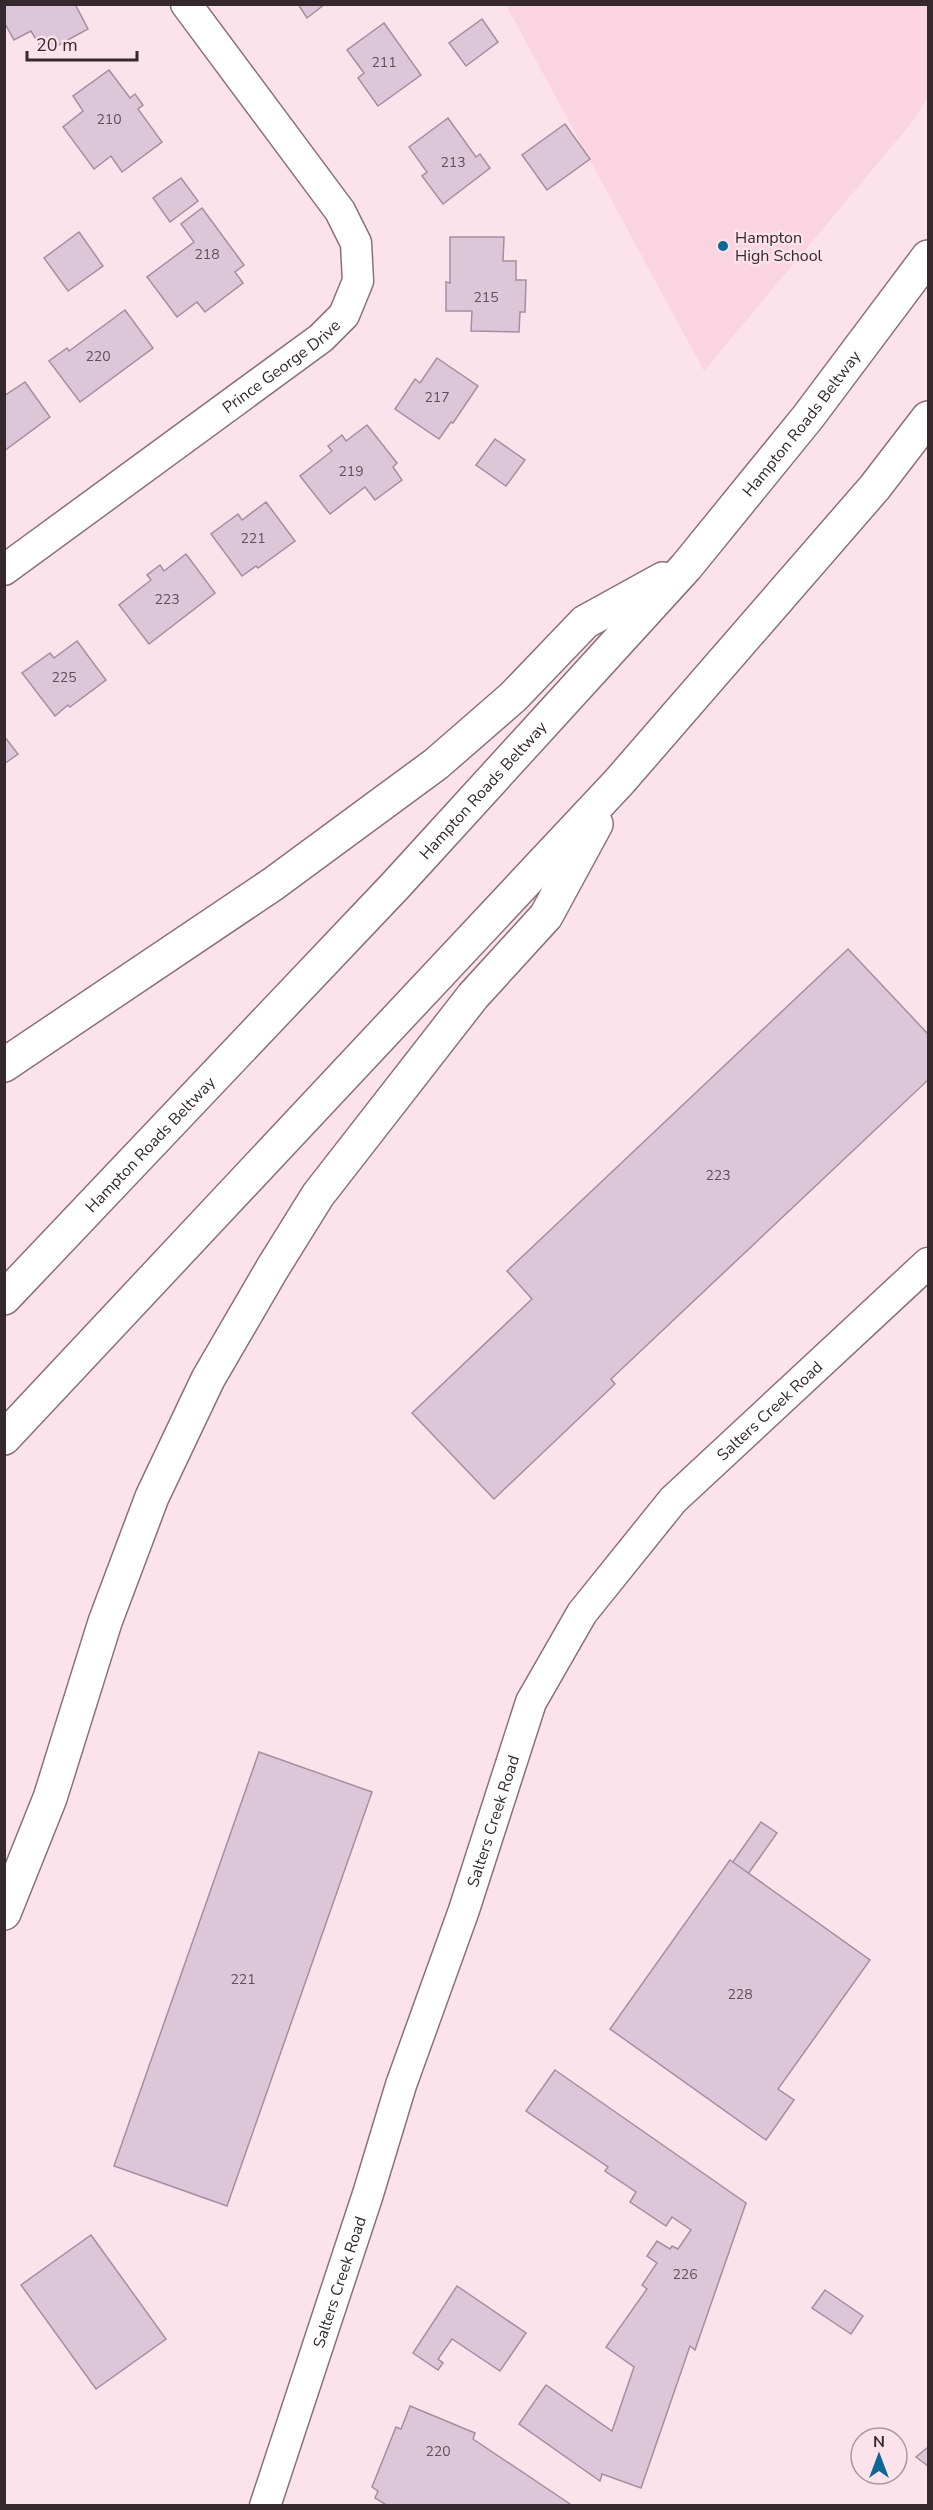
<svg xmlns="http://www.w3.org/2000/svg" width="933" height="2510" font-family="'Nunito Sans',sans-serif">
<rect width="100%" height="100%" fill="#fce3eb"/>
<path fill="#fbd4e1" d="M506,5H928V97L913,121L704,371Z"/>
<g fill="#dec6d9" stroke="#a58ea0" stroke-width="1.5">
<path d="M4,4H75L88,29L44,53L31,31L14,40L4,22Z"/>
<path d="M298,4H325L307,18Z"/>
<path d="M482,19L498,42L466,66L449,43Z"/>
<path d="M384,23L421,75L378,106L358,78L364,73L347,50Z"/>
<path d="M109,70L130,98L135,94L143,105L138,109L162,142L122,172L111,156L94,169L63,127L83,111L73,96Z"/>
<path d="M448,118L476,157L480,154L490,168L443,204L422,176L427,172L409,147Z"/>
<path d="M565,124L590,159L547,190L522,155Z"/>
<path d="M181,178L198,201L170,222L153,198Z"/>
<path d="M202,208L244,265L235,272L243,283L205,312L197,302L177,317L147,277L194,242L181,224Z"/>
<path d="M79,232L103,266L68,291L44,258Z"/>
<path d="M450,237H504L503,261H516V280H526L525,312H520L519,332L471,331L472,311H446V282L450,283Z"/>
<path d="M125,310L153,348L80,402L49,361L67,348L69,351Z"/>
<path d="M437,358L478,386L453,423L451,422L439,439L395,409L415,379L420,383Z"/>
<path d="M25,382L50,417L4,451V396Z"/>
<path d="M367,425L397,463L393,467L402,480L375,500L365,487L330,514L300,476L332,451L328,446L342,435L346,441Z"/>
<path d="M495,439L525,460L506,486L476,465Z"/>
<path d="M266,502L295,541L258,568L256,566L242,576L211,534L238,514L242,520Z"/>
<path d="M186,554L215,593L149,644L119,605L151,580L147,575L160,565L164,571Z"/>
<path d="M77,641L106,680L70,707L68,705L55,716L22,673L50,653L54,658Z"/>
<path d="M4,736L18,754L4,764Z"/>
<path d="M848,949L928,1034V1080L611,1379L615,1384L494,1499L412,1413L532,1299L507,1271Z"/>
<path d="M259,1752L372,1792L227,2206L114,2166Z"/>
<path d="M761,1822L777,1833L748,1874L732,1863Z"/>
<path d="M730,1860L870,1960L778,2089L794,2100L766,2140L610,2029Z"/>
<path d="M555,2070L746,2203L695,2350L690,2346L641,2488L602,2474L600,2481L519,2424L546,2385L612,2431L634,2367L606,2347L647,2289L642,2285L657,2263L647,2256L657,2241L670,2249L672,2246L678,2249L691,2230L672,2217L666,2226L630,2202L636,2192L605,2171L608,2167L526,2111Z"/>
<path d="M91,2235L166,2339L96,2389L21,2285Z"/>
<path d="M457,2286L526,2333L500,2371L452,2339L438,2359L443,2363L438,2370L413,2353Z"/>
<path d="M825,2290L863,2316L851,2334L812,2308Z"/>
<path d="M410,2406L475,2433L473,2439L573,2506H388L375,2498L378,2491L372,2487L396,2427L401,2429Z"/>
<path d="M928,2447V2466L916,2457Z"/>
</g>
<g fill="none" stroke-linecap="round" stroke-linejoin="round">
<g stroke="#8b7079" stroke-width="33">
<g id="street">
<path id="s1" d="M4,570L321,338L344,315L358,281L356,243L340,211L186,4"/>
<path id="s2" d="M265,2506L368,2194L401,2085L464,1910L531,1702L582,1613L673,1500L928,1263"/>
</g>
</g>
<g stroke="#8b7079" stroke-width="36">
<g id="highway">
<path d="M4,1065L273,884L436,764L513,697L585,622L663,579"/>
<path id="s3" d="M4,1298L395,886L686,567L808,417L928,257"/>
<path d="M4,1438L619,782L875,487L928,418"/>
<path d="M4,1913L50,1798L105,1622L152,1497L208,1379L272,1269L318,1195L473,996L546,916L596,824"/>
</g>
</g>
<use href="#street" stroke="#fff" stroke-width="30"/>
<use href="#highway" stroke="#fff" stroke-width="33"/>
</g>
<circle fill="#0c6696" stroke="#fce3eb" stroke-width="2" cx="723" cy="246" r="6"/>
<g text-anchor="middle" stroke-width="5" stroke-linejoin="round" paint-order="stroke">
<g font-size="14" fill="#5f5058">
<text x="384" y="67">211</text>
<text x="109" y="124">210</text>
<text x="453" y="167">213</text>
<text x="207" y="259">218</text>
<text x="486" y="302">215</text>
<text x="98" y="361">220</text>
<text x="437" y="402">217</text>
<text x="351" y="476">219</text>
<text x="253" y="543">221</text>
<text x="167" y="604">223</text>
<text x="64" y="682">225</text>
<text x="718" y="1180">223</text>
<text x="243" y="1984">221</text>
<text x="740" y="1999">228</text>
<text x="685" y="2279">226</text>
<text x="438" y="2456">220</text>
</g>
<g font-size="16" fill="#35292d" stroke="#fce3eb" text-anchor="start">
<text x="735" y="243">Hampton<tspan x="735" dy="18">High School</tspan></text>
</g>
<g font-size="16" fill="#35292d" stroke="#fce3eb">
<text dy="6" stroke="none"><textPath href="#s1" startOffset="344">Prince George Drive</textPath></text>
<text dy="6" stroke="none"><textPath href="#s3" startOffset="1184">Hampton Roads Beltway</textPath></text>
<text dy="6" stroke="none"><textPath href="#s3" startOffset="698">Hampton Roads Beltway</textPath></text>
<text dy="6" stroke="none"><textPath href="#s3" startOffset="212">Hampton Roads Beltway</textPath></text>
<text dy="6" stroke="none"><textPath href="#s2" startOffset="1226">Salters Creek Road</textPath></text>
<text dy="6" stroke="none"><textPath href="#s2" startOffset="722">Salters Creek Road</textPath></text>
<text dy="6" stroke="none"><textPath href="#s2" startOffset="236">Salters Creek Road</textPath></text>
</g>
</g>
<rect width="933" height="2510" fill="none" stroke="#35292d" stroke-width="12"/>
<g transform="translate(879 2456)"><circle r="28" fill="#fce3eb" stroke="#ac999f" stroke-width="1.5"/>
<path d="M0-4.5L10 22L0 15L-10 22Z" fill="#0c6696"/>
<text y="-9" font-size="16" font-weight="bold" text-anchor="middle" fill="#35292d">N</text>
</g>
<path d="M27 51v9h110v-9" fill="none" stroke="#35292d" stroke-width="3"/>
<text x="36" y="51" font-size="18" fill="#35292d" stroke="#fce3eb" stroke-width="4.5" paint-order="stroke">20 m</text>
</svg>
